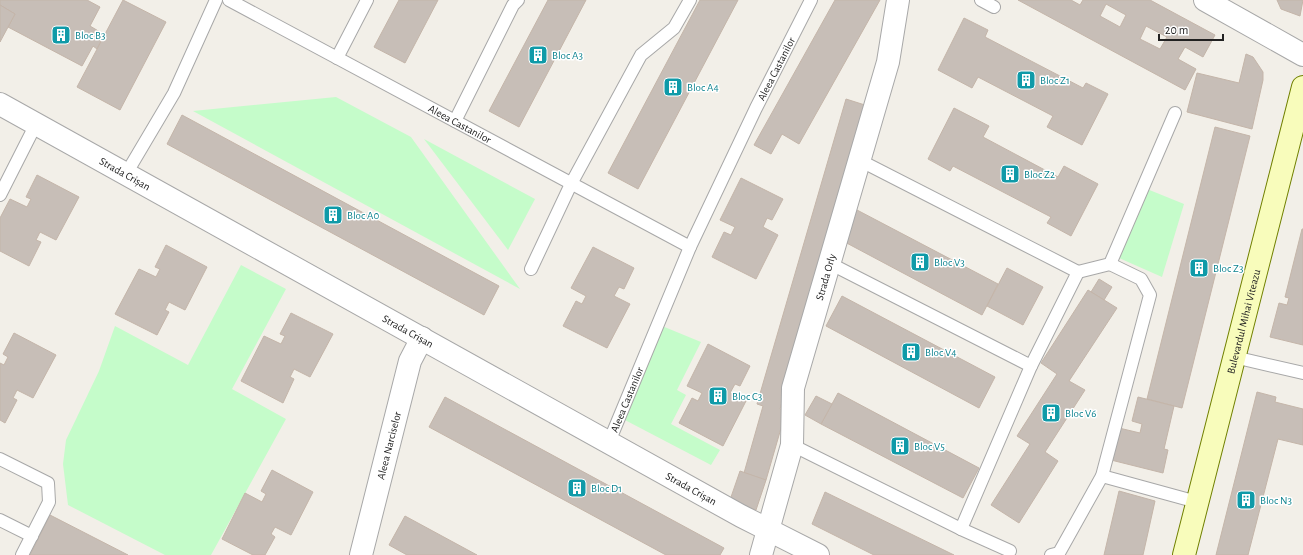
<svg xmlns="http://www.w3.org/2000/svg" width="1303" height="555" font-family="'Alegreya Sans',sans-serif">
<rect width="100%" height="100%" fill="#f2efe8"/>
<g fill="#c5fcca">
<path d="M336,97L411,137L520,289L193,111Z"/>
<path d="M424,139L535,199L508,250Z"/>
<path d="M1147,189L1184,204L1162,277L1119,258Z"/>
<path d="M241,265L286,289L232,389L286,419L211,555H165L68,505L63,464L66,440L99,371L115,326L188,365Z"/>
<path d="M662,326L701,342L677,390L686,395L671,424L720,450L711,465L623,419Z"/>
</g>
<g fill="#c7beb7" stroke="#c4b5a9" fill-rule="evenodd">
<path d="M0,0H87L100,7L90,26L100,32L97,38L101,41L97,49L93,46L82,66L8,27L15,14L0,5Z"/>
<path d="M123,0L166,22L120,110L77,87Z"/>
<path d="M399,0H438L405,63L374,47Z"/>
<path d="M548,0H586L519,127L489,111Z"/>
<path d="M700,0H738L638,189L608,173Z"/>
<path d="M835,0H880L799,144L782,134L771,154L754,145Z"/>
<path d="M1018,0H1071L1080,5L1083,0H1150L1215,35L1203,57L1185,47L1178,59L1196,69L1185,90ZM1106,4L1126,15L1120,27L1100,16ZM1146,26L1167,37L1160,49L1140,39Z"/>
<path d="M1277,0H1303L1300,16L1281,9Z"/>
<path d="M0,5L15,14L0,42Z"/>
<path d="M964,18L988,30L985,37L1083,88L1086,83L1108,94L1082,145L1047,127L1053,116L978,77L972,88L938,70Z"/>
<path d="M1246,54L1253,57L1263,72V80L1252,129L1187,112L1197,73L1239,83Z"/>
<path d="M846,99L868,106L780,409L786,411L766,480L744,473L763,406L757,404Z"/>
<path d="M954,108L989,126L983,137L1058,177L1064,166L1098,184L1071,236L1047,223L1051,217L953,166L950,171L928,159Z"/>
<path d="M182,115L499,286L484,315L167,144Z"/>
<path d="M1215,127L1250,136L1182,408L1147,399Z"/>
<path d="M37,175L79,197L56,240L40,232L36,240L41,242L29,266L0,251V218L10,199L27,207L31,199L26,197Z"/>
<path d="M741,178L783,199L772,220L767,218L763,227L778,235L756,279L712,257L724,232L731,235L735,227L720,220Z"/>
<path d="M857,210L998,284L982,315L841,240Z"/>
<path d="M1302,229H1303V345L1270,337L1279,303L1287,305L1289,298L1285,297Z"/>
<path d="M166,245L207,267L185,310L169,302L165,310L169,312L157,335L115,314L139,269L156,277L160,269L155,267Z"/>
<path d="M593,247L634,268L624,289L619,287L614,296L630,304L607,348L563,326L576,301L582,304L586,296L571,288Z"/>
<path d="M1007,268L1043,287L1023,325L987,306Z"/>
<path d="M1099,279L1112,287L1104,300L1091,292Z"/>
<path d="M1088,290L1117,308L1069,381L1085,390L1045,452L1058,461L1019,523L991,505L1030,444L1017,436L1057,374L1041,363Z"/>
<path d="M842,296L995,377L979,408L826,326Z"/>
<path d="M291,313L333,334L310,377L294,369L290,377L294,379L283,403L241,381L264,336L281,344L285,336L280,334Z"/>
<path d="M14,333L56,355L33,398L17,390L13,398L17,400L5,423L0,420V363L4,365L8,357L3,354Z"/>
<path d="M708,344L750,366L740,386L735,384L730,393L746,401L723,446L679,423L692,398L698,401L702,393L687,386Z"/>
<path d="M1257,392L1276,397L1275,402L1303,409V445L1278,439L1248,555H1216Z"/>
<path d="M838,393L979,468L963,498L821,424Z"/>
<path d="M816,396L832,404L821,424L805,415Z"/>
<path d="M445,397L724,548L720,555H666L429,427Z"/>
<path d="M1138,397L1174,406L1164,449L1168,450L1163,473L1111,460L1119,428L1140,433L1142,424L1132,421Z"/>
<path d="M272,470L313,492L291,535L275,527L271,534L275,537L265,555H253L222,539L245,493L262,502L266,494L261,491Z"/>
<path d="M740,471L766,480L756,510L730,500Z"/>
<path d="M1119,491L1155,501L1143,555H1104Z"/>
<path d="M825,492L954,555H874L812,524Z"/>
<path d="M50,515L128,555H30Z"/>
<path d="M405,516L477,555H407L389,545Z"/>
</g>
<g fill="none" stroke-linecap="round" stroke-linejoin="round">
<g stroke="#a8a8a8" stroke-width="14">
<g id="service">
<path id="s1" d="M229,0L690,247"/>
<path d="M981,0L994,7"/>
<path d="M337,58L367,0"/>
<path d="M455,121L513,5L518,0"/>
<path d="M859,160L1078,272L1031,366L961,529"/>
<path d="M126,174L174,93L216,0"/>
<path d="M0,195L36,124"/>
<path d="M829,263L1031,366"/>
<path d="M531,269L571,184L641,55L674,28L690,0"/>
<path d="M1078,272L1110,264L1175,113"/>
<path d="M1234,357L1303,373"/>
<path id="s2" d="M609,442L690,247L756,108L811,0"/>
<path d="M792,445L961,529L1010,551"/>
<path d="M0,459L48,483L49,502L22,555"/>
<path d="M1102,476L1197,502"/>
<path d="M0,520L32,536"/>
<path d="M1051,555L1059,553L1102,476L1150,295L1141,279L1110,264"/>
</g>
</g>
<g stroke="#a8a8a8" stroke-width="24">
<g id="minor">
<path id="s3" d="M361,555L410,361L422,338"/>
<path id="s4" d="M761,555L792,445L793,388L888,62L898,0"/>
</g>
</g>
<g stroke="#a8a8a8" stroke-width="24">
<g id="tertiary">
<path d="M1205,0L1303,55"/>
<path id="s5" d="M0,104L741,516L818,555"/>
</g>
</g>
<g stroke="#718000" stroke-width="24">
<g id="secondary">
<path id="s6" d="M1184,555L1303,87"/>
</g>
</g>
<use href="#service" stroke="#fff" stroke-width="12"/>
<use href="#minor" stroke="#fff" stroke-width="22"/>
<use href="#tertiary" stroke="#fff" stroke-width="22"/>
<use href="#secondary" stroke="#f8fcbb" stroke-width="22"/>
</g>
<defs>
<g id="building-square" transform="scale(1)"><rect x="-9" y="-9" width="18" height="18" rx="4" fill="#0f9aa8" stroke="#fff"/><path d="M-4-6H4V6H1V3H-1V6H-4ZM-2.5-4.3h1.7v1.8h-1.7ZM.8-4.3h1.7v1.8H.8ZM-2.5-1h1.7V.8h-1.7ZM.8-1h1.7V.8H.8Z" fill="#fff"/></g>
</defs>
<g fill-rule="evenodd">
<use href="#building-square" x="61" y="35"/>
<use href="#building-square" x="538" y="55"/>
<use href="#building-square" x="1026" y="80"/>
<use href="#building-square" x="673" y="87"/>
<use href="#building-square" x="1010" y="174"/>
<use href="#building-square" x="333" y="215"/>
<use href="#building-square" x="920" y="262"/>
<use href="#building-square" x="1199" y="268"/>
<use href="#building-square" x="911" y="352"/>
<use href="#building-square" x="718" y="396"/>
<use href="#building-square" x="1051" y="413"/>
<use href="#building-square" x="900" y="446"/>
<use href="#building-square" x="577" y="488"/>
<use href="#building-square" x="1246" y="500"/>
</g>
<g text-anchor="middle" stroke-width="3" stroke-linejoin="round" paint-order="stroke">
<g font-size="11" fill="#0d838f" stroke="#fff" text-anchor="start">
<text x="75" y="39">Bloc B3</text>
<text x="552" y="59">Bloc A3</text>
<text x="1040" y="84">Bloc Z1</text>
<text x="687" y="91">Bloc A4</text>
<text x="1024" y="178">Bloc Z2</text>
<text x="347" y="219">Bloc A0</text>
<text x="934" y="266">Bloc V3</text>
<text x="1213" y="272">Bloc Z3</text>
<text x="925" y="356">Bloc V4</text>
<text x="732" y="400">Bloc C3</text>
<text x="1065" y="417">Bloc V6</text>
<text x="914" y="450">Bloc V5</text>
<text x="591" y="492">Bloc D1</text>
<text x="1260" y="504">Bloc N3</text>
</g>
<g font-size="11" fill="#212121" stroke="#fff">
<text dy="4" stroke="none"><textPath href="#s2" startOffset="409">Aleea Castanilor</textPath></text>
<text dy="4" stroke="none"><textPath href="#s1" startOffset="262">Aleea Castanilor</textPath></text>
<text dy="4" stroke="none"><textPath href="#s5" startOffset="143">Strada Crișan</textPath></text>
<text dy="4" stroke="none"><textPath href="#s4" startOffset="287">Strada Orly</textPath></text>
<text dy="4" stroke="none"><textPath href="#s6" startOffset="241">Bulevardul Mihai Viteazu</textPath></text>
<text dy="4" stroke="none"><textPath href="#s5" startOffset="467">Strada Crișan</textPath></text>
<text dy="4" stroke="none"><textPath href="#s2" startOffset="46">Aleea Castanilor</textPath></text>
<text dy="4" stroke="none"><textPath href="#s3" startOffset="113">Aleea Narciselor</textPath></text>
<text dy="4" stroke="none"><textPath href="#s5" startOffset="791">Strada Crișan</textPath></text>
</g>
</g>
<path d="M1159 34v6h64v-6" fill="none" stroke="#212121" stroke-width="2"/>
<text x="1165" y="34" font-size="12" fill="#212121" stroke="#ffffff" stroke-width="3" paint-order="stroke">20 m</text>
</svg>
